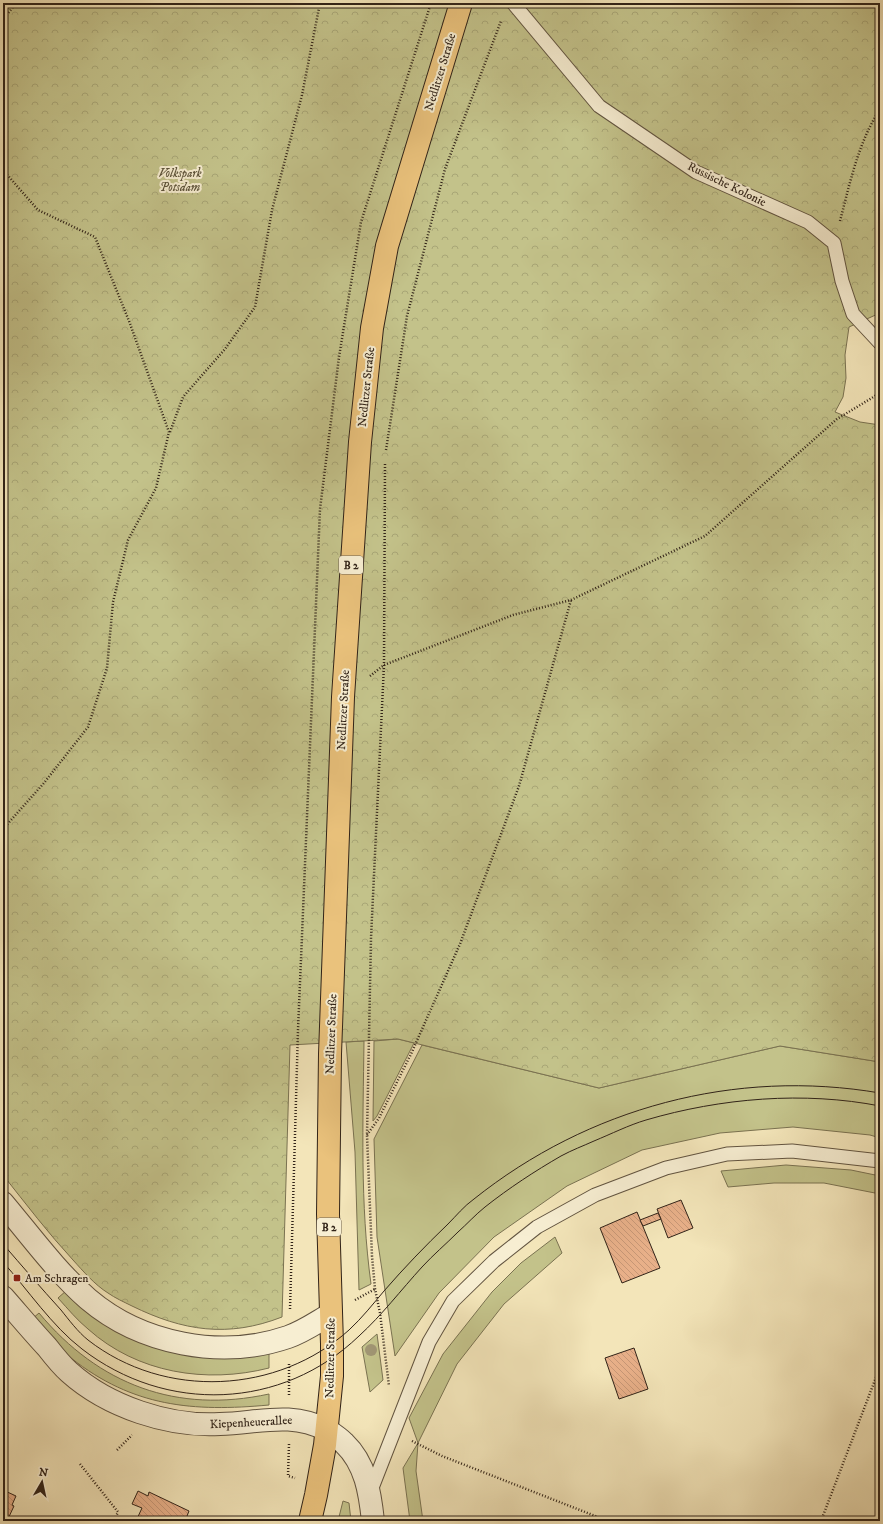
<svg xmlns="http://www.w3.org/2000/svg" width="883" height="1524" font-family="'IM FELL DW Pica',serif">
<defs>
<pattern id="forest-crowns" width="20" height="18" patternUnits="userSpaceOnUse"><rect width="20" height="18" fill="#c3c28a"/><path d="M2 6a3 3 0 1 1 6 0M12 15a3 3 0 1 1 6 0" fill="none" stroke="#a8a676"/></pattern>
<pattern id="building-back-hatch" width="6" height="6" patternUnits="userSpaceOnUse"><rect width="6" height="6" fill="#e8b089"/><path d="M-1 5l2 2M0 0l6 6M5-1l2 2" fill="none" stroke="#c79776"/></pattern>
</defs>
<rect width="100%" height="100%" fill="#f3e5b9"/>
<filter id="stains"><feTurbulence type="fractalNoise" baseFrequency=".005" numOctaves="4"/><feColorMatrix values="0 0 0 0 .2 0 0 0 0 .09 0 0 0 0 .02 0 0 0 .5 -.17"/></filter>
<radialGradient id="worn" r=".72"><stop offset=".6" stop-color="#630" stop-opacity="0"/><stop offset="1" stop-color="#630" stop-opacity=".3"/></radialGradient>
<g fill="#c3c28a" stroke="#7a7251">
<path d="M398,1039L414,1043L377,1116L373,1121L374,1041Z"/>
<path d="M364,1041C363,1122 360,1204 371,1284L359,1290L355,1152L346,1042Z"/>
<path d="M422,1045L599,1088L780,1046L880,1062V1138L870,1135L793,1127L720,1133L642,1150L567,1186L494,1237L439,1293L395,1356L377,1237L374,1139Z"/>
<path d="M786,1165L851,1170L880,1176V1194L824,1183H774L728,1187L721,1171Z"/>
<path d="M555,1237L562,1253L504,1304L457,1364L418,1443L416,1471L423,1521H410L403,1468L418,1443L409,1418L443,1354L492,1292L521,1263Z"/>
<path d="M67,1290L183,1354L219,1358L269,1353V1368C206,1384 137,1373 88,1329C77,1320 68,1309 58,1298Z"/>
<path d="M39,1313C99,1385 177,1414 269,1394V1405C193,1412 133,1407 71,1358C57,1347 45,1332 32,1319Z"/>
<path d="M377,1334L383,1380L370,1392L362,1347Z"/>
<path d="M343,1501L349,1503L351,1521H338Z"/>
</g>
<path fill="url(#forest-crowns)" stroke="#7a7251" d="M3,3H880V313L849,327L845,355L846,378L843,397L835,412L860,422L880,425V1062L780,1046L599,1088L398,1039L290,1045L282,1317C228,1338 183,1331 132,1306C124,1302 115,1298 108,1293C95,1285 83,1271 73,1260C48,1233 26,1204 3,1175Z"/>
<g fill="url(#building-back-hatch)" stroke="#312318">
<path d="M681,1200L693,1228L668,1238L657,1209Z"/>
<path d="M637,1212L660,1268L622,1283L600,1228Z"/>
<path d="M658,1213L661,1219L643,1226L640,1220Z"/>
<path d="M634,1348L648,1389L619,1399L605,1358Z"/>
<path d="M3,1490L16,1496L12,1505L14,1506L7,1521H3Z"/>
<path d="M138,1491L148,1496L149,1492L189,1511L185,1521H136L142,1508L132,1504Z"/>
</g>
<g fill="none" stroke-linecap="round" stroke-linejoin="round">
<g stroke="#625440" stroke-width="15">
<g id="service">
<path d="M513,3L599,106L696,172L808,222L834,243L842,281L853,314L880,343"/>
<path d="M370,1493L429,1342L453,1301L494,1261L537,1227L595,1195L666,1168L727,1154L792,1151L880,1161"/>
</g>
</g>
<g stroke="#625440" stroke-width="24">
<path id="minor" d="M327,1430C333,1434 339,1438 344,1443C366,1464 370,1493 373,1521"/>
</g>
<g stroke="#625440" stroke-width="24">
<g id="tertiary">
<path d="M3,1203C30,1235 56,1271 88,1299C141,1344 221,1360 288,1337C303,1332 317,1322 331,1314"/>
<path d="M3,1297C18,1314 32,1331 47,1347C54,1356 61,1365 69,1372C108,1407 169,1427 220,1424C259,1423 290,1411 327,1430"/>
</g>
</g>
<g stroke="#312318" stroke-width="24">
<path id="primary" d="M310,1521L316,1495L325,1445L332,1376V1344L328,1214L330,1054L343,697L360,442L372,328L387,246L461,3"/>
</g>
<g stroke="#312318" stroke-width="2.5" stroke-dasharray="1 2" stroke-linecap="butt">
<path d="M3,20L16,3"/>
<path d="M3,170L38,210L95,237L129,321L169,432L156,488L128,540L113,602L107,668L88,727L44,783L3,829"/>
<path d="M840,221C850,183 858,143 880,109"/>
<path d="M170,432L183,397L225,349L255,307L272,210L302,95L320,3"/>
<path d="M386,450L407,316L445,169L501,21"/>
<path d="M385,464L384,665L371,938L367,1135L372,1256L375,1289L380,1313L389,1386"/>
<path d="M370,676L384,665L513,615L571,600L705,536L837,419L880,393"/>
<path d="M367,1135L379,1118L411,1054L460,944L519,786L571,600"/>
<path d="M355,1300L375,1289"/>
<path d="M290,1309L298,1030L320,509L339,357L361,222L431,3"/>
<path d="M289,1395V1362"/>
<path d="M3,1413L4,1411"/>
<path d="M412,1441L442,1456L608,1521"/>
<path d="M289,1444L288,1476L295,1478"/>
<path d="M117,1450L132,1435"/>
<path d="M80,1464L118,1512L114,1521"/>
<path d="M821,1521L880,1367"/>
</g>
<use href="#service" stroke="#f7eed2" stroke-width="13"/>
<use href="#minor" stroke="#f7eed2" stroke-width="22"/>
<use href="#tertiary" stroke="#f7eed2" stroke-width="22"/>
<use href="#primary" stroke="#eac27c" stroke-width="22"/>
<g stroke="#312318" stroke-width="1">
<path d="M3,1244C22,1266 41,1288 61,1310C69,1320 78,1332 88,1340C165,1400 278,1394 349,1330C362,1318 373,1304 384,1291C404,1268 425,1246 448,1224C456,1216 464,1206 474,1199C588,1108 735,1068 880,1093"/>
<path d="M3,1262C28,1290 52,1326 82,1349C166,1414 282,1410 359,1336C382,1315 401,1290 422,1267C433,1255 446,1244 458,1232C467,1224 475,1215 485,1207C509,1188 535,1171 561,1156C572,1150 583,1146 594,1141C611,1134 629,1125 646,1120C721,1098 804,1091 880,1106"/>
</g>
</g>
<circle fill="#a09573" cx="371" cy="1350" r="6"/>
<rect fill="#8f2418" stroke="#f7eed2" stroke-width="1.5" x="13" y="1274" width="8" height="8" rx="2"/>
<g text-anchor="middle" stroke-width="4" stroke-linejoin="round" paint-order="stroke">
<g fill="#f7eed2" stroke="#6c6050" stroke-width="1">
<rect x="339" y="556" width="24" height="18" rx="3"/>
<rect x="317" y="1218" width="24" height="18" rx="3"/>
</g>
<g font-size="11" font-weight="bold" fill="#312318">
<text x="351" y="569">B 2</text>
<text x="329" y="1231">B 2</text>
</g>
<g font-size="12" fill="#312318" stroke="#f7eed2">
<text transform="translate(440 72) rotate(-73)" y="4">Nedlitzer Straße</text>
<text transform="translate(727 184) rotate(26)" y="4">Russische Kolonie</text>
<text transform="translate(366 387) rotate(-84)" y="4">Nedlitzer Straße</text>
<text transform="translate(343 710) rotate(-87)" y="4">Nedlitzer Straße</text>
<text transform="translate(331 1034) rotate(-88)" y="4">Nedlitzer Straße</text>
<text transform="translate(330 1358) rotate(-89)" y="4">Nedlitzer Straße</text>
<text transform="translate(251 1422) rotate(-3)" y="4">Kiepenheuerallee</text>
</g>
<g font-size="12" font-style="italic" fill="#5d533a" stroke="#f7eed2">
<text x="180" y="177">Volkspark<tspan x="180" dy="14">Potsdam</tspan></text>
</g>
<g font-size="12" fill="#312318" stroke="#f7eed2" text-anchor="start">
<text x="25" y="1282">Am Schragen</text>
</g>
</g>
<rect width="883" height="1524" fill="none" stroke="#f3e5b9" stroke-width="16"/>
<rect x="4" y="4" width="875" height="1516" fill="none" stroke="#312318" stroke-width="2"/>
<rect x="8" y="8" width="867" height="1508" fill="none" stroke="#312318"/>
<g transform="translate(42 1482) rotate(9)" stroke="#f7eed2" stroke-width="3" paint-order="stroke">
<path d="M0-3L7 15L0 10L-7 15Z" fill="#312318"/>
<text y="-6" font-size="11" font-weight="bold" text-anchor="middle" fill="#312318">N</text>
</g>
<rect width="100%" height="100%" filter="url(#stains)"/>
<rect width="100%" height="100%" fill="url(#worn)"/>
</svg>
